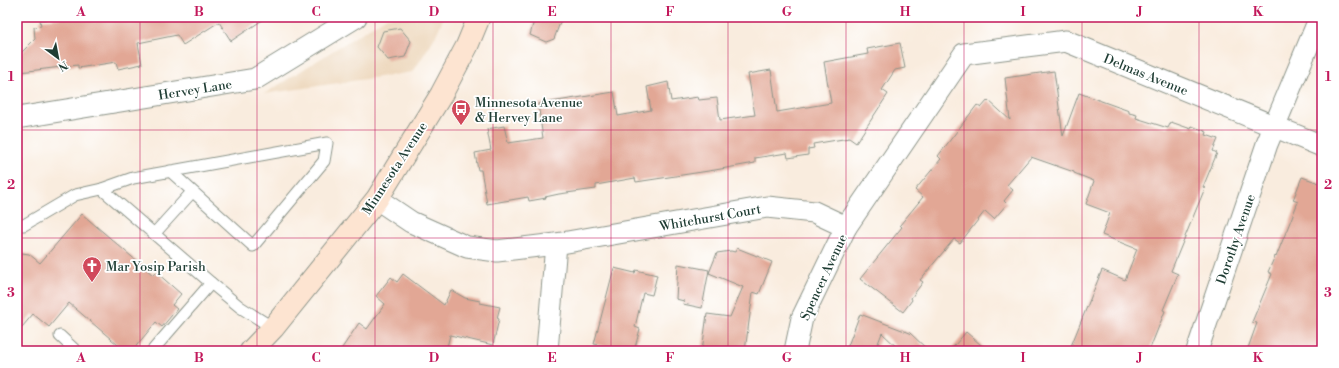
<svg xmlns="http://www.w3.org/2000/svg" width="1339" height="368" font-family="'Libre Bodoni',serif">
<rect width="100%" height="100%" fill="#fff"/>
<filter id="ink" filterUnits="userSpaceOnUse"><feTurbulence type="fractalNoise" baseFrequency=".025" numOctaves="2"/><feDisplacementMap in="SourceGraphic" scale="8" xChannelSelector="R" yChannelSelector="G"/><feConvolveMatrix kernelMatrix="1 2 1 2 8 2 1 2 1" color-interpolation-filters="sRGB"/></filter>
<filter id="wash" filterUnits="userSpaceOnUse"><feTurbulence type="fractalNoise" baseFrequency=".012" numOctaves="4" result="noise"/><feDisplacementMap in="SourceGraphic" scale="16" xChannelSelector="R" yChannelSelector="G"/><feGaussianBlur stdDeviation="0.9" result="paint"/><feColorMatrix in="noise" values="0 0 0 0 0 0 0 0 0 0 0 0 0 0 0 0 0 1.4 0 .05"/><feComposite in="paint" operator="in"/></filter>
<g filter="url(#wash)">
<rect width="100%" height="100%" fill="#f9ecde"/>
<path fill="#edd7bb" d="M387,17H444L435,37L413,72L264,94Z"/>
<g id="blocks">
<g fill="#e2a795">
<path d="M70,17H92L93,22L119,17H267L231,41L219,22L183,45L177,35L138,43L142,64L118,69L116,62L78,68V65L20,72L19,55L35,39L34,27L41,26L40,20Z"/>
<path d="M535,17H562L554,39L546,42L530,35Z"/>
<path d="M400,28L411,41L405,57L388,60L377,47L383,31Z"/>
<path d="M900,43L905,68L895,70L882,90L888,94L856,143L849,138L813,144L814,148L808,149V155L788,158L787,153L755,158V163L715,170L636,182L635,178L596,185V189L559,194L545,197L546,198L529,201L528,197L487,204L481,170H478L475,153L491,150L487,129L504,126L508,143L543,138L538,104L614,92L618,116L651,110L647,87L668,82L671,101L698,97L699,100L717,98L720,120L755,115L748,74L771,70L777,112L831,103L824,62L868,54L867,49Z"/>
<path d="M1054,71L1063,136L1079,93L1129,111V113L1137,115L1136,118L1168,128L1171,122L1191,129L1192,126L1207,132L1206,135L1218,139L1213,151L1217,153L1203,187L1205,188L1171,271L1178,274L1163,310L1165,311L1149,351H1069L1102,270L1125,280L1137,249L1102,235L1110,213L1086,204L1094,181L1074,173V172L1031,157L1007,185L1013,190L1004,201L1007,204L994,219L985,211L960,243L954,239L920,280L923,282L911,298L912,300L903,312L860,279L902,227L900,225L923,197L915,190L941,159L938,156L977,105L981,108L988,100L1010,120L1005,78Z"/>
<path d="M1302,177L1322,184V351H1247L1257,323L1252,322L1272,274L1268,272L1275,256L1276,257L1298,202L1293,200Z"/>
<path d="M82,214L153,275L156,272L181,294L172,305L177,309L162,327L156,322L132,351H125L69,303L49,327L33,314L17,333V260L22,253L29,254L40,263Z"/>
<path d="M737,248L772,262L759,294L753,292L745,351H702L707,314L730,317L743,287L709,273L717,253L731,251L735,252Z"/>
<path d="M678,264L709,270L702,308L683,304L684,301L676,299Z"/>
<path d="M614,268L635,273L636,270L657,275L652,295L643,293L635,327L640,329L634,351H624L594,344Z"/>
<path d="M403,274L444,305L451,290L465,298L480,301V303L500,307L497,318L499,319L493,345L450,335L446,351H340L359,323L367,329L385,304L376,296L391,277L397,282Z"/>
<path d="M860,314L910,333L929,351H901L882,333L875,351H846Z"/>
<path d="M966,332L988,351H950Z"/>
</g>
</g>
</g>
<g filter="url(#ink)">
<use href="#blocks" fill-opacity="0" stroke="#8c9489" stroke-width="1"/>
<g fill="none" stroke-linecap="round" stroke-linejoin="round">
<g stroke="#8c9489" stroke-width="13">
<g id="service">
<path d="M102,189L133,178L327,143L324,161L253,246L170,171"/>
<path d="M17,225H24L75,195L102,189L211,283L240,307L273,328"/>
<path d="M154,234L192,192"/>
<path d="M60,336L76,351"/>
<path d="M152,351L211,283"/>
</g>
</g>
<g stroke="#8c9489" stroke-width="23">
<g id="minor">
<path d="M17,118L255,79L356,17"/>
<path d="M377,199L411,222L467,247L497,251L556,244L767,207L814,212L846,227L964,54L1066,41L1322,146"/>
<path d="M547,351L556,244"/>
<path d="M795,351L802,318L846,227"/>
<path d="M1197,351L1267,144L1320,17"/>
</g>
</g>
<g stroke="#8c9489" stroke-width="24">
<path id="secondary" d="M251,351L273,328L377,199L441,95L467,46L479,17"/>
</g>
<use href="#service" stroke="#fff" stroke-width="11"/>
<use href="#minor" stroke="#fff" stroke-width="21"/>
<use href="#secondary" stroke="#fde4d1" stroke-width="22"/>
</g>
</g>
<path fill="none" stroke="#c2185b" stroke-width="1" stroke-opacity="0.55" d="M140,17V351M257,17V351M375,17V351M493,17V351M611,17V351M728,17V351M846,17V351M964,17V351M1082,17V351M1199,17V351M17,130H1322M17,238H1322"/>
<defs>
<g id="bus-pin" transform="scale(1)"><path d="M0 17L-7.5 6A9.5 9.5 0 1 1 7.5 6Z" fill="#d1495b" stroke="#fff"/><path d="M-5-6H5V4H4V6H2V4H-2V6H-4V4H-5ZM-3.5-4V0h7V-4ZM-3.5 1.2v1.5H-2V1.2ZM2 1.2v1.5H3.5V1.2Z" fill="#fff"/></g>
<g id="church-pin" transform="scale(1)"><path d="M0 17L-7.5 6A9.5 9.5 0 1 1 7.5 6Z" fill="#d1495b" stroke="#fff"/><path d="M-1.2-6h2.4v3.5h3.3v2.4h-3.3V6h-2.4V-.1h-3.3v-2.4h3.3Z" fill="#fff"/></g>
</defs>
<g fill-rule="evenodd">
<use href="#bus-pin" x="461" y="109"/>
<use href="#church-pin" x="92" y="266"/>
</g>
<g text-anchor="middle" stroke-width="3.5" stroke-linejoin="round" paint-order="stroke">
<g font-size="13" fill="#1f3d34" stroke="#fff">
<text transform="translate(1146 74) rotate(22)" y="5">Delmas Avenue</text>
<text transform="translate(195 89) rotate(-9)" y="5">Hervey Lane</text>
<text transform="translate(394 168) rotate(-57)" y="5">Minnesota Avenue</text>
<text transform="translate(710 217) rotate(-10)" y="5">Whitehurst Court</text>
<text transform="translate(1235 239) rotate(-71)" y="5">Dorothy Avenue</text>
<text transform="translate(823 277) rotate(-65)" y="5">Spencer Avenue</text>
</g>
<g font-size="13" fill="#1f3d34" stroke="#fff" text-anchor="start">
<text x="475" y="107">Minnesota Avenue<tspan x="475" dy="15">&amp; Hervey Lane</tspan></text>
<text x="106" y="271">Mar Yosip Parish</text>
</g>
</g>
<rect width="1339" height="368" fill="none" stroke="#fff" stroke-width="44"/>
<g transform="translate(58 58) rotate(148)" stroke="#ffffff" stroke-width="3" paint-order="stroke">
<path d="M0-3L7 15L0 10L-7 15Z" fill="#1f3d34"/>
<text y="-6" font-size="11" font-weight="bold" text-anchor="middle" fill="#1f3d34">N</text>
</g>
<rect x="22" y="22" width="1295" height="324" fill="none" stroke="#c2185b" stroke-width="1.5"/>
<g font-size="13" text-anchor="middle" font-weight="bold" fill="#c2185b">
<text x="81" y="16">A</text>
<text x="199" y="16">B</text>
<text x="316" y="16">C</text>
<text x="434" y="16">D</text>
<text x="552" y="16">E</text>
<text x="670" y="16">F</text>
<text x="787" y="16">G</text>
<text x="905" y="16">H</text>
<text x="1023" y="16">I</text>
<text x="1140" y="16">J</text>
<text x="1258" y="16">K</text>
<text x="11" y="81">1</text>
<text x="1328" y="81">1</text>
<text x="11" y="189">2</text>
<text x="1328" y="189">2</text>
<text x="11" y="297">3</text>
<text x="1328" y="297">3</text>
<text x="81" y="362">A</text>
<text x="199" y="362">B</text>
<text x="316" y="362">C</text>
<text x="434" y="362">D</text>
<text x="552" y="362">E</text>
<text x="670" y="362">F</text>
<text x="787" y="362">G</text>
<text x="905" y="362">H</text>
<text x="1023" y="362">I</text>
<text x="1140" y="362">J</text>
<text x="1258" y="362">K</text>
</g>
</svg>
